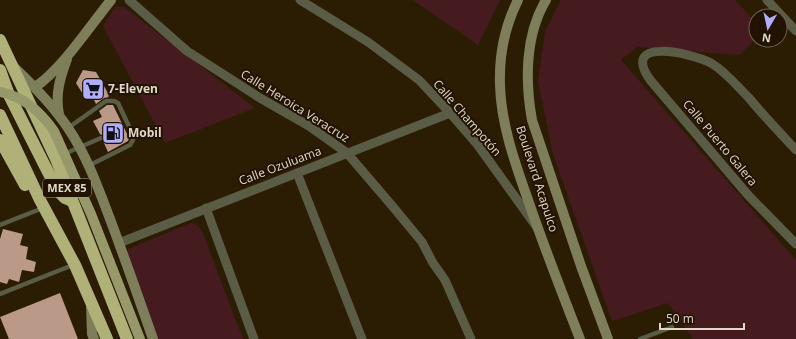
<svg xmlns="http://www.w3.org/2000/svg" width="796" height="339" font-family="'Open Sans',sans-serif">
<rect width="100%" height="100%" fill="#2b1d03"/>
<g fill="#451b1f">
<path d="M413,0H500L478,45Z"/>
<path d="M561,0H735L756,22V39L739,55L637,47L621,60L796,260V339H693L668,303L612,321L553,154L538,81L545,32Z"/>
<path d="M115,7H124L255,108L165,143L103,26Z"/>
<path d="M191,223L197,225L202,231L243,339H158L127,255L128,249Z"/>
</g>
<g fill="#ba9989">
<path d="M83,70L96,72L109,95L108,96L109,97L104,98L96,104L92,96H84L76,83Z"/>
<path d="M107,105H113L129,138L128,141L108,152L103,141L105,139L104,136L100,134L93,121L102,117L99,111Z"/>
<path d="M3,229L23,234L20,245L28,247L26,259L36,262L34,272L22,270L19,282L9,279L7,284L0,282V239Z"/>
<path d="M60,293L78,339H9L0,317Z"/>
</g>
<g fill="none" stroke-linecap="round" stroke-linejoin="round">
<g stroke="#5b5c46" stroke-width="4.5">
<path d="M68,128L106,101H114L118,103L133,135V140L130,145L88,166"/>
<path d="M64,154L101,138"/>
<path d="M0,225L43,208"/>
<path d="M0,294L73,265"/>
<path d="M640,339L672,327"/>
</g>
<g stroke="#5b5c46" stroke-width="9">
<path d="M129,0L187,51L260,98L309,126L347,153L394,208L422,242L433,263L445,280L471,339"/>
<path d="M300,0L368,42L419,80L450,113L477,144L536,226"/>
<path d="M767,0L796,31"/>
<path d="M796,150C780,133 764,116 749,98C737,86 726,72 711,63C692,53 618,36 651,81L748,195L796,244"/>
<path d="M297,173L362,339"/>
<path d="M206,208L254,339"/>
<path d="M119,243L450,113"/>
</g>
<g stroke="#7e7f5a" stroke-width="10">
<path d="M518,0C505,26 499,56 500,85C501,124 515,163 528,200C544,247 562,293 580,339"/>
<path d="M546,0C525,35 525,81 532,120L581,266L608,339"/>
<path d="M14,67C34,86 53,105 68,128C85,153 96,182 107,211C123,253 138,296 153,339"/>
<path d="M35,87C62,69 90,26 111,0"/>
<path d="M59,114C55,94 60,78 67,59"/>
<path d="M91,305L92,334L94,339"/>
</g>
<g stroke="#b0b178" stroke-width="12">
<path d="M0,40L56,159L127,339"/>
<path d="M0,70L9,95L48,172L59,192L65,198L72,201"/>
<path d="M0,115L40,200L75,265L107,339"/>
<path d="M0,140L25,185"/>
</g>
<path stroke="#98996a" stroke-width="10" d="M0,92C24,97 40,111 54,131L91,214L140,339"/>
</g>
<defs>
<g id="supermarket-square" transform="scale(1.15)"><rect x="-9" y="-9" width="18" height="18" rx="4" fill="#b0aefa" stroke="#211300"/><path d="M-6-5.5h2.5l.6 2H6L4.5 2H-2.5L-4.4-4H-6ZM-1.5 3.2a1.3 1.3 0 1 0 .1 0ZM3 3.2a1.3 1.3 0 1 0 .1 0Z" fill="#111"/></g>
<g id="fuel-square" transform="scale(1.15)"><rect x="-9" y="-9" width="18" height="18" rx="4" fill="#b0aefa" stroke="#211300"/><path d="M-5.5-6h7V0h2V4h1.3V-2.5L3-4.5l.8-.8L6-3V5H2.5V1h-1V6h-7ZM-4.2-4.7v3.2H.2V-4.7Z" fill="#111"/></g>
</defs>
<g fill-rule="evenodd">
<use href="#supermarket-square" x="93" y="89"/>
<use href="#fuel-square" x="113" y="133"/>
</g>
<g text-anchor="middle" stroke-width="4" stroke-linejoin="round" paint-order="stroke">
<rect fill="#211300" stroke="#a79d8d" stroke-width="1" x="43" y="179" width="48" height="18" rx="3"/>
<g font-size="11" font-weight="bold" fill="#e1d8c9">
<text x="67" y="192">MEX 85</text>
</g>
<g font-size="12" font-weight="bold" fill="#e1d8c9" stroke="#211300" text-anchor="start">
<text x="108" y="93">7-Eleven</text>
<text x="128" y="137">Mobil</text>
</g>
<g font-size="12" fill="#e1d8c9" stroke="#211300">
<text transform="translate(295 106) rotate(32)" y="4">Calle Heroica Veracruz</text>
<text transform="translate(467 118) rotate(49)" y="4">Calle Champotón</text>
<text transform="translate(720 143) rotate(50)" y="4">Calle Puerto Galera</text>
<text transform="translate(280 166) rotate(-21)" y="4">Calle Ozuluama</text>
<text transform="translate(537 179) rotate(72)" y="4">Boulevard Acapulco</text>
</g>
</g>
<g transform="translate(768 28) rotate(189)"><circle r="19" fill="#211300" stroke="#6e6250"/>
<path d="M0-3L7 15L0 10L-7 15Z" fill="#b0aefa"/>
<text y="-6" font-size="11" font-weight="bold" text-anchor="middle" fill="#e1d8c9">N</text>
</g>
<path d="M660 323v6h84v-6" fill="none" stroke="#e1d8c9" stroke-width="2"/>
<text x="666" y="323" font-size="12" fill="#e1d8c9" stroke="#211300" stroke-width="3" paint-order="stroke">50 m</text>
</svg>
